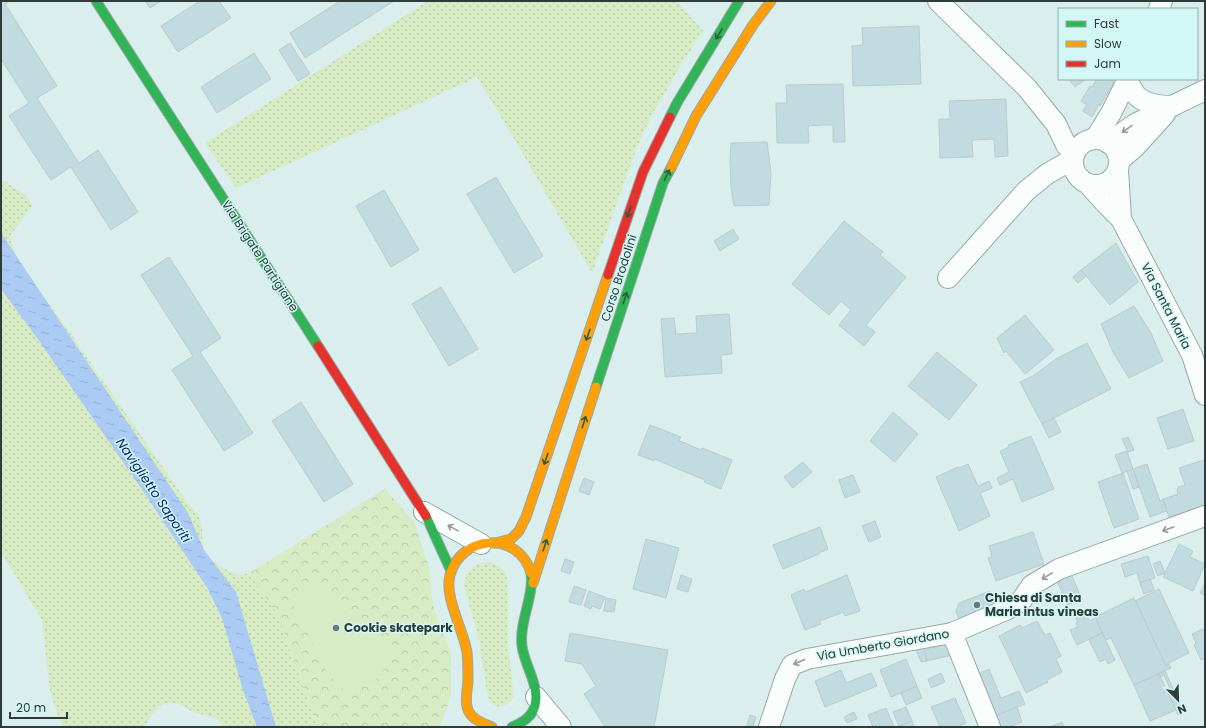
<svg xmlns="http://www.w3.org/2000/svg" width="1206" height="728" font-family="Poppins,sans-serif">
<defs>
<pattern id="grass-dots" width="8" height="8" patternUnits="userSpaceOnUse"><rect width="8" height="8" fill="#d7ebc5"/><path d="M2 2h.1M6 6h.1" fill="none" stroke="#b9caaa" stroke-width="1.8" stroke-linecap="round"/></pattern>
<pattern id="forest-crowns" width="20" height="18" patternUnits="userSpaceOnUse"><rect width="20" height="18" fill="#d7ebc5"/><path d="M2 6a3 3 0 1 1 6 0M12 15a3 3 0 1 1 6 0" fill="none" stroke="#b9caaa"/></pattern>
<pattern id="water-ripples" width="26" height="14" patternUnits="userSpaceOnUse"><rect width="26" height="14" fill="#abcbf5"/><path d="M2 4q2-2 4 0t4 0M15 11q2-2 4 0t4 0" fill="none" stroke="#93afd3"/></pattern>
</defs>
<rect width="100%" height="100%" fill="#daefed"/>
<g fill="url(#grass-dots)">
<path d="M428,1H677L703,31L682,63L652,115L637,147L592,273L513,137L477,77L236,188L205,143Z"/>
<path d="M1,179L26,195L32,205C26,216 18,224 11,235L13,246L22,269L62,321L189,505C192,508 196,511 198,515C204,524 201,537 204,548C209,563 227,570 240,576L249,573L278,615L317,727H223C214,711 205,717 192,712C188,710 185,706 182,705C162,697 153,712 144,727H65L61,724L50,691L42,620L1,552Z"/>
<path d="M486,562C500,563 506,569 508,583V648L514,696C507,708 494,711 488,697L482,661L480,643L464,585C466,571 472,564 486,562Z"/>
</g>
<path fill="url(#forest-crowns)" d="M385,489L414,522L429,567L433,605L451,654V696L440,727H317L278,615L249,573Z"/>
<path fill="#d7ebc5" d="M315,584L396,652L377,678L347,693L327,673L293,605Z"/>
<path fill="url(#water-ripples)" d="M1,233L188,513L204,550L236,592L276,727H257L243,690L222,618L208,589L139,485L40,342L1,289Z"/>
<g fill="#c1dbe1" stroke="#bbcbcd">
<path d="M1,1H10L5,4L57,86L37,98L79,163L98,150L138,212L111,230L71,167L51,180L9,116L29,103L1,59Z"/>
<path d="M145,1H161L150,8Z"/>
<path d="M200,1H219L231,18L178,52L161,26Z"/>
<path d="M340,1H394L305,58L290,33Z"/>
<path d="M919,26L921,84L853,86L852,46L863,45L862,28Z"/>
<path d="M290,43L310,74L298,81L279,50Z"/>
<path d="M254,53L271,79L217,113L201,87Z"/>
<path d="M1069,79H1086L1075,87Z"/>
<path d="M1097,79H1109L1114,82L1100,106L1099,104L1092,117L1083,111L1087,105L1081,101L1090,86L1092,87Z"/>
<path d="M843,84L845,142H833V125H822L808,126L809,143H777L776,103H787L786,85Z"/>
<path d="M1006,99L1008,156L995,157L994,139L972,140L973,157L940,158L939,119H950L949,101Z"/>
<path d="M767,142L771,173L769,205L734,206L731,188L730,160L731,143Z"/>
<path d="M496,177L543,256L514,273L467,194Z"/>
<path d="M384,190L419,250L391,267L356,206Z"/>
<path d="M844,221L883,252L880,255L906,277L866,325L875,332L864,346L839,325L851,310L841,301L829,315L792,284Z"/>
<path d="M733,229L739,239L720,251L714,241Z"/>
<path d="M1116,243L1138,282L1110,305L1081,270Z"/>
<path d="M169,257L221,338L200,352L253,433L224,451L172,370L193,356L141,275Z"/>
<path d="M1081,270L1086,276L1078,283L1073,277Z"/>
<path d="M441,287L478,349L449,366L412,304Z"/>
<path d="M1134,306L1151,333L1163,361L1129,378L1113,352L1101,324Z"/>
<path d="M729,314L732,354L721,355L722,373L665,377L661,319L674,318L676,334L697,333L696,316Z"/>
<path d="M1025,315L1054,350L1025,374L1006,351L1004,353L997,338Z"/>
<path d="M1087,343L1111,389L1042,424L1020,382L1033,376L1056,359Z"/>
<path d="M937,352L977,385L949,420L908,386Z"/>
<path d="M301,402L353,484L324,502L272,421Z"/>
<path d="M1183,409L1194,441L1168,449L1157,418Z"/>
<path d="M893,412L918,434L895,462L870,441Z"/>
<path d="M1054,418L1061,432L1049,438L1042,424Z"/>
<path d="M650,425L681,437L679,441L685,443L701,450L702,448L732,460L721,489L704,482L705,480L685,472L655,459L654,461L638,455Z"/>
<path d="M1031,436L1054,489L1022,502L1013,479L1000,485L997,478L1009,472L1000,451L1009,447L1008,445Z"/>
<path d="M1128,437L1134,450L1128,452L1122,439Z"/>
<path d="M1127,451L1133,469L1122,473L1115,455Z"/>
<path d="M1204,460L1205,463V505L1169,517L1163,499L1178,494L1177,490L1178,487L1185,485L1179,468Z"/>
<path d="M803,462L812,472L793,488L784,477Z"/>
<path d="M968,464L978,486L989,481L992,488L980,493L990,516L959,531L936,477L958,467L959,468Z"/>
<path d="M1147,464L1160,501L1163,499L1167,511L1150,517L1133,469Z"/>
<path d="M1133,469L1139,487L1133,489L1127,471Z"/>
<path d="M1123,473L1139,519L1114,528L1098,482Z"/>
<path d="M853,475L860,492L845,498L839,480Z"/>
<path d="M584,478L594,482L589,495L579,491Z"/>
<path d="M875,521L881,537L869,542L862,526Z"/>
<path d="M820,527L828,549L819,553V554L783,569L773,545Z"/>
<path d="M1033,532L1044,564L996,581L988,558L992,557L989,546Z"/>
<path d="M646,539L679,548L666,598L633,589Z"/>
<path d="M1179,544L1193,551L1190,557L1205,564L1193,591L1163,577Z"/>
<path d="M1148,556L1155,578L1140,583L1137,573L1125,577L1121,564Z"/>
<path d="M565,559L574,562L570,574L561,571Z"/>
<path d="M1160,561L1165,573L1158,576L1153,564Z"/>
<path d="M1071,574L1082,599L1067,605L1057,580Z"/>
<path d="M681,575L692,579L688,592L677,589Z"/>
<path d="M847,575L860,611L845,616L843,612L839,614L819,621L821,624L805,630L791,595L804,589L805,592Z"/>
<path d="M1150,579L1154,590L1144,594L1140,583Z"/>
<path d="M1205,583V596L1200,593Z"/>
<path d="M574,586L586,590L581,605L569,602Z"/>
<path d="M1159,589L1189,653L1165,665L1135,601Z"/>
<path d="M589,591L605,597L600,609L592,606L591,609L584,606Z"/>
<path d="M990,591L996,607L966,619H959L956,612L959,603Z"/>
<path d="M606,598L616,600L614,612L604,611Z"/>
<path d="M1134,598L1166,666L1169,664L1171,668L1134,685L1111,638L1106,640L1095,617Z"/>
<path d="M1083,614L1085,619L1088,618L1089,621L1096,618L1102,633L1077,645L1070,630L1078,627L1076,623L1078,622L1076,618Z"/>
<path d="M1037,621L1045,635L1050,633L1061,656L1056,659L1062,672L1047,680L1048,682L1026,693L999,636L1020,625L1022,628Z"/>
<path d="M1203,629L1205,632V658L1201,660L1194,645L1196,643L1192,634Z"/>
<path d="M570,633L668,650L654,727H605L584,694L596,686L582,664L565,661Z"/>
<path d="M1102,633L1115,660L1108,664L1106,659L1100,662L1089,640Z"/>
<path d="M947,643L952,655L927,661L924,648Z"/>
<path d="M924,648L927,661L921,662L916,649Z"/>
<path d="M906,659L917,686L891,697L880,670Z"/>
<path d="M989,669L1001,698L1019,691L1025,704L993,717L975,675Z"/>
<path d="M841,670L846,683L871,673L877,686L825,707L815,681Z"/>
<path d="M1165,671L1184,712L1178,715L1168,692L1171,691L1164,675L1161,677L1159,674Z"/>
<path d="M941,673L945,682L931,688L928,679Z"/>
<path d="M1159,674L1176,710L1150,721L1134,685Z"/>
<path d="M917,686L922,698L906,705L901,693Z"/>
<path d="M955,698L966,723L957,727H940L931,707Z"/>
<path d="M906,707L912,721L899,726L893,712Z"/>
<path d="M1017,707L1022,722L1009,727H997L993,717Z"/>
<path d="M886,708L894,727H880L879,724L873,727L868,715Z"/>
<path d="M854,712L857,719L847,723L844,717Z"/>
<path d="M750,715L756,717L753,727L747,725Z"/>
<path d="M912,721L914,727H899V726Z"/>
<path d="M1062,722L1064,727H1050Z"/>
</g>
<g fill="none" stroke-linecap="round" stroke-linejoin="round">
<g stroke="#98a8a7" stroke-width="22">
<g id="street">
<path d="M938,1L1027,88L1056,124L1066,145L1074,154"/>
<path d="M1159,9L1162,1"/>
<path d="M1127,81C1130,85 1133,91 1136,95C1145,105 1161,106 1173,106"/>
<path d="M1095,139L1111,113L1128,79"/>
<circle cx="1096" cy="162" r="23"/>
<path d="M1108,143L1135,124L1205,90"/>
<path d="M1119,161L1135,147L1165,114"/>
<path d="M1118,170L1121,219"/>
<path d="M1088,184L1106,204L1121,219L1192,355L1205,395"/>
<path d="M948,278L1026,191L1047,174L1073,159"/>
<path d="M424,512L481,544"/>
<path d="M952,633L990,727"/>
<path d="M536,697L561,727"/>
<path d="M769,727L785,679L792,665L807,659L952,633L1008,609L1021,601L1032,585L1059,569L1205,516"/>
</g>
</g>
<g stroke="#98a8a7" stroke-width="11">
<g id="fast">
<path d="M96,1L318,346"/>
<path d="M670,117L677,103L739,1"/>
<path d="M596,387L663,183L671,168"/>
<path d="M426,516L451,571"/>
<path d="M512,727C522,723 533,716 535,705C540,686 524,664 522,646C519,621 534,598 531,573"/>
</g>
</g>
<g stroke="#98a8a7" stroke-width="11">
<g id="slow">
<path d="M671,168L696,116L753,25L771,1"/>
<path d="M495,543L511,539L519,531L526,517L608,275"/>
<path d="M533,583L596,387"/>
<path d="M492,727C483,723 472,720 468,710C464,700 468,689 468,679C468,670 468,661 467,652C463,629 444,597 450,575C461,534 519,531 531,573"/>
</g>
</g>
<g stroke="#98a8a7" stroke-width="11">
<g id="jam">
<path d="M608,275L643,172L670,117"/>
<path d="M318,346L426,516"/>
</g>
</g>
<use href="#street" stroke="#f9fdfc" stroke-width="20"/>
<use href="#fast" stroke="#30b455" stroke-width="9"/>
<use href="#slow" stroke="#ff9f0a" stroke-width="9"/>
<use href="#jam" stroke="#e5322d" stroke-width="9"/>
</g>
<defs><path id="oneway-shaft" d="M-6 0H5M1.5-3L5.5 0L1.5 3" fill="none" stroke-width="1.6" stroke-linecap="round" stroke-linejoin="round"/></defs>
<g stroke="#2e5f42">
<use href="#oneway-shaft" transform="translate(719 34) rotate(121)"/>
<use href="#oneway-shaft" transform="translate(667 175) rotate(-64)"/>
<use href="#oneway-shaft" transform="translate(629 212) rotate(109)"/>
<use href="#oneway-shaft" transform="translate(625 298) rotate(-72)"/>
<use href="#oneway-shaft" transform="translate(588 335) rotate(109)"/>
<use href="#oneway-shaft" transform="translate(584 422) rotate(-72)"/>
<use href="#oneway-shaft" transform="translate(546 459) rotate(109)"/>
<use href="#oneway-shaft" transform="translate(545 545) rotate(-72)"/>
</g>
<g stroke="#939c9b">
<use href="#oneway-shaft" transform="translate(1127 129) rotate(145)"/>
<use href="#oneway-shaft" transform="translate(453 528) rotate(-151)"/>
<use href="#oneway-shaft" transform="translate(1168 529) rotate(160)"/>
<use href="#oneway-shaft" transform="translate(1047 576) rotate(149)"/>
<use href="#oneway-shaft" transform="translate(799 662) rotate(156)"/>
</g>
<g fill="#6a7a79" stroke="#d2f7f4" stroke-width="1.5">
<circle cx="977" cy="605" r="4"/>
<circle cx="336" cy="628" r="4"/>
</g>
<g text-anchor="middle" stroke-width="3" stroke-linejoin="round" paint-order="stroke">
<g font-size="12" fill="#2d3b3a" stroke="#d2f7f4">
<text transform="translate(260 256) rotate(57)" y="4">Via Brigate Partigiane</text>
<text transform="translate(619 278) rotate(-72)" y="4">Corso Brodolini</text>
<text transform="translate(1166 306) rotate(63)" y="4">Via Santa Maria</text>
<text transform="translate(883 645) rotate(-10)" y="4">Via Umberto Giordano</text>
</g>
<g font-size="12" font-weight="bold" fill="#2d3b3a" stroke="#d2f7f4" text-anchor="start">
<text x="985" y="602">Chiesa di Santa<tspan x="985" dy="14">Maria intus vineas</tspan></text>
<text x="344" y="632">Cookie skatepark</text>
</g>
<g font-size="13" font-style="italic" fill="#00286a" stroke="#d2f7f4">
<text transform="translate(154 490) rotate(56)" y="5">Naviglietto Saporiti</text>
</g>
</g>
<rect width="1206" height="728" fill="none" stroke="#2d3b3a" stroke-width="4"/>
<rect x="1058" y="8" width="140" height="72" fill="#d2f7f4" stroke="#90acaa"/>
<rect x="1066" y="21" width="20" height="6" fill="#30b455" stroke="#90acaa"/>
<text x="1094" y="28" font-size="12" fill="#2d3b3a">Fast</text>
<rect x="1066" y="41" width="20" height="6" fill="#ff9f0a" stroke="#90acaa"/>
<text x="1094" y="48" font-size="12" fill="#2d3b3a">Slow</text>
<rect x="1066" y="61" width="20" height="6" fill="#e5322d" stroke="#90acaa"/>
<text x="1094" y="68" font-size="12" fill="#2d3b3a">Jam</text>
<g transform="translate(1178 700) rotate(157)" stroke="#d2f7f4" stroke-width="3" paint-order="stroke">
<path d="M0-3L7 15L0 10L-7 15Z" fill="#2d3b3a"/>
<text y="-6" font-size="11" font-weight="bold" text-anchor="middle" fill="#2d3b3a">N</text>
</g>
<path d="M10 712v6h57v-6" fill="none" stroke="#2d3b3a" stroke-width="2"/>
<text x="16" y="712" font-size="12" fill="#2d3b3a" stroke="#d2f7f4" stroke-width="3" paint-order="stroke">20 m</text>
</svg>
